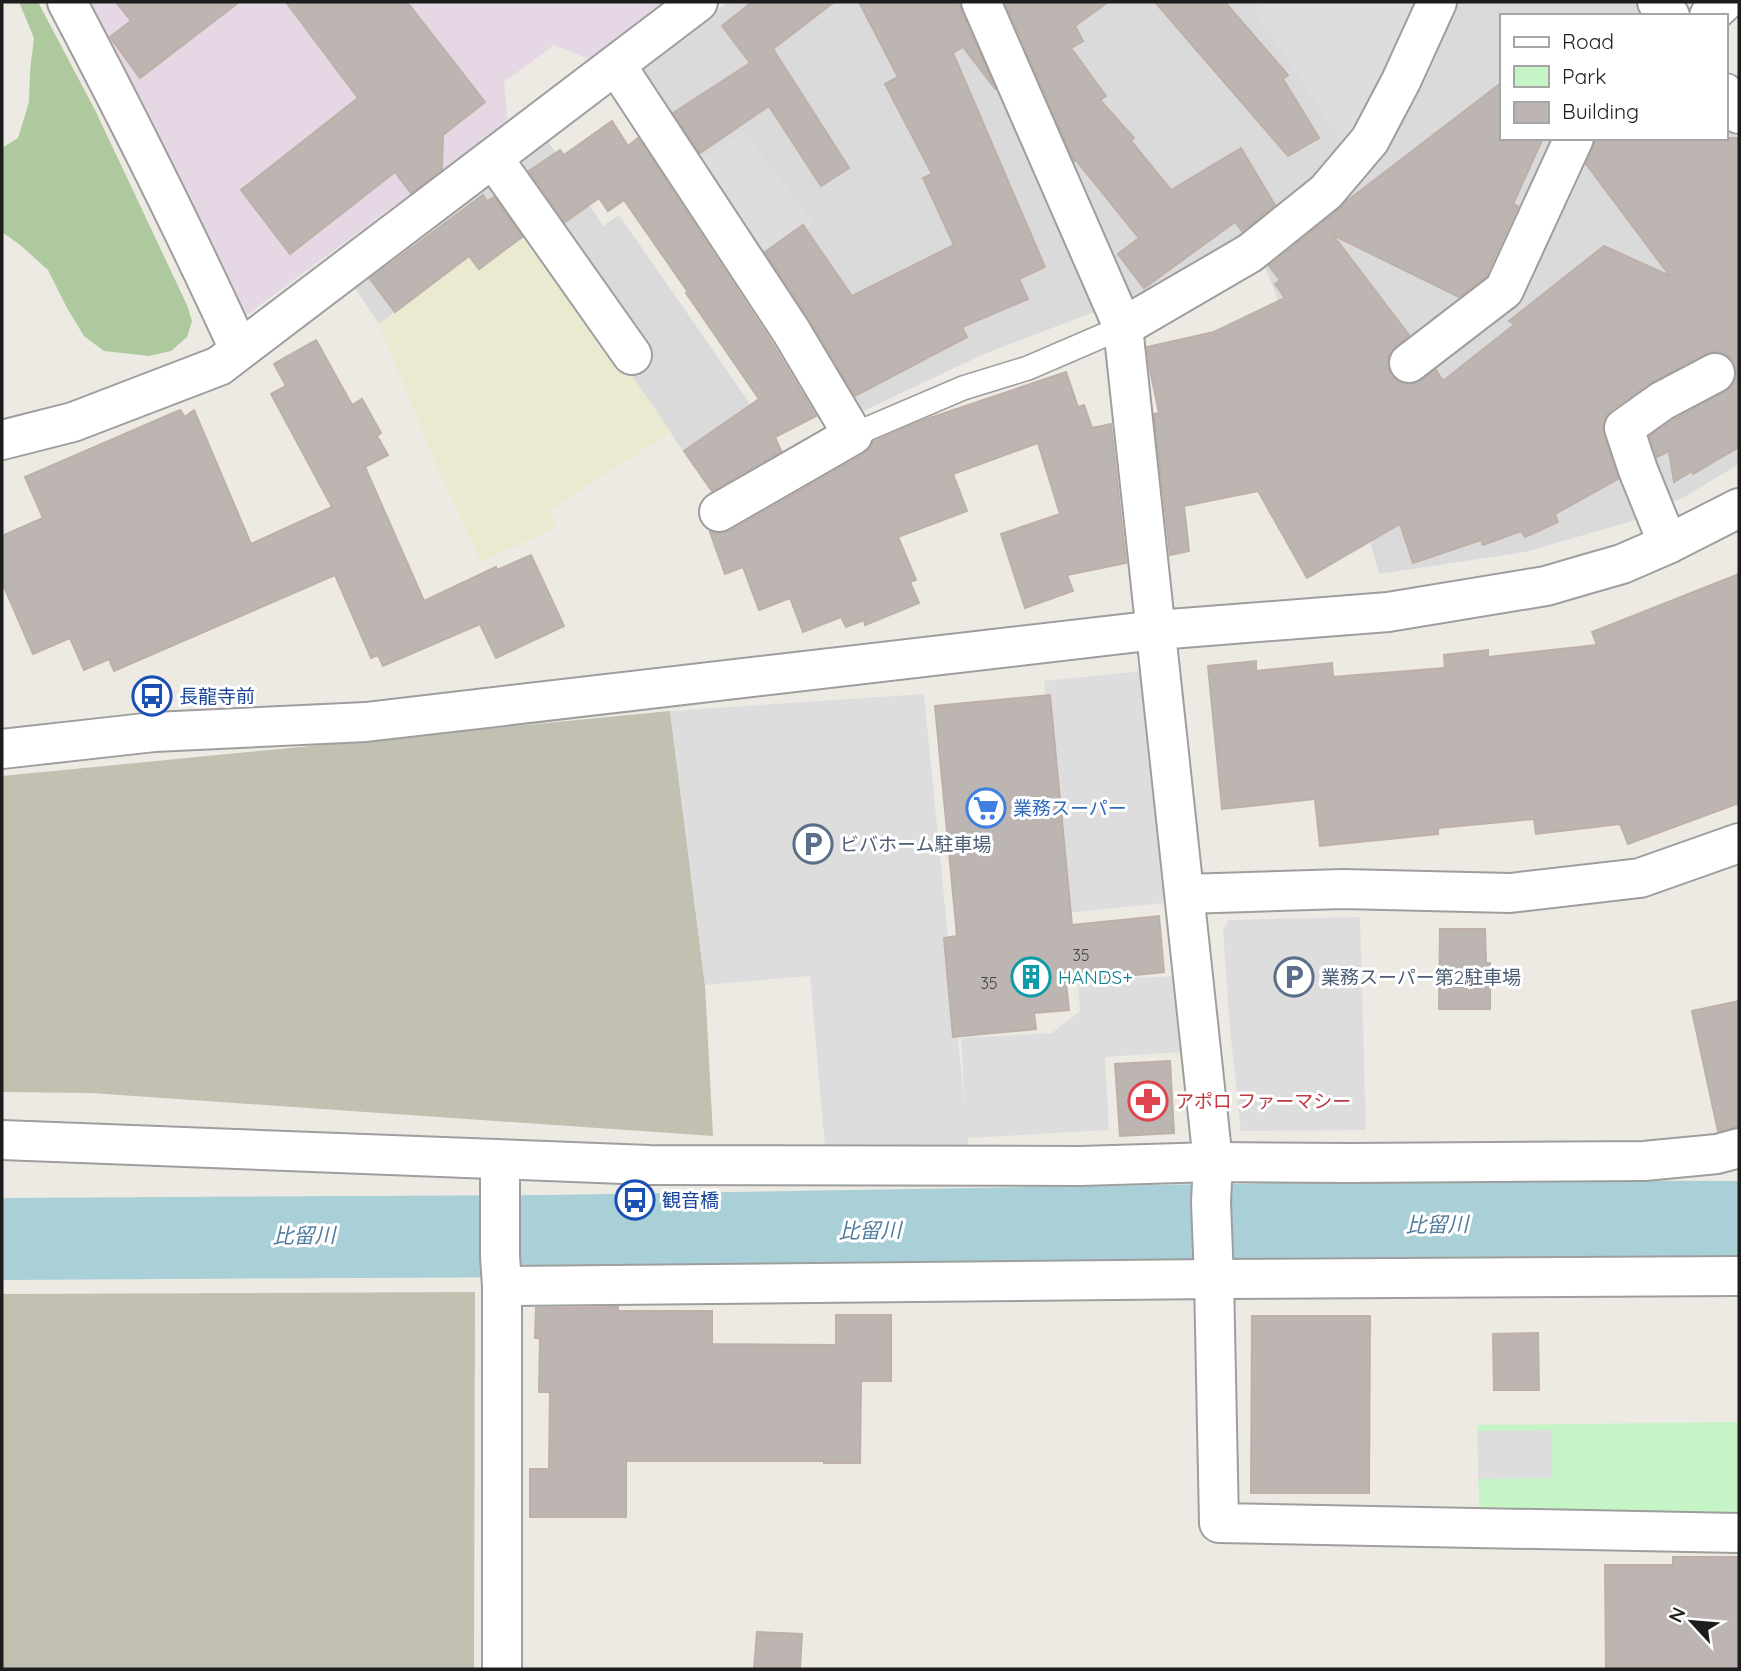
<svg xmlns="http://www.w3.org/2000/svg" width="1741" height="1671" font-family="Quicksand,'Noto Sans JP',sans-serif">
<rect width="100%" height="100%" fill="#edeae4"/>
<g fill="#dbdadb">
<path d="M728,2H967L1102,309L984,354L863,411L639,71Z"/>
<path d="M994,2H1425L1347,152L1238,247L1129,303Z"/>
<path d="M1448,2H1645L1657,16H1501V138H1725V118L1739,140V464L1684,497L1632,521L1525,552L1379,574L1355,487L1328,425L1262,260Z"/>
<path d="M548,141L603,226L619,215L796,470L722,508L523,218L379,324L355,288Z"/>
</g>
<path fill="#e6d7e4" d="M81,2H663L589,59L554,45L504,82L508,122L244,317Z"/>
<g fill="#c1c0b1">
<path d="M670,711L705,985L713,1136L91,1093L2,1092V776Z"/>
<path d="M475,1292L474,1669H2V1294Z"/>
</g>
<path fill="#eaead1" d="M523,218L671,432L550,510L556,527L481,562L433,458L379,324Z"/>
<path fill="#adc99d" d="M19,2H38L96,112L187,305L192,321L187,337L171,351L149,356L104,351L84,336L67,308L48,270L19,244L2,232V148L18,138L29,102L30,71L34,38Z"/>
<path fill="#c5f4c6" d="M1739,1422V1516L1479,1507L1477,1425Z"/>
<g fill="#ddd">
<path d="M1265,2H1425L1347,152L1299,76L1253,10Z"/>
<path d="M743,130L813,223L757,265L691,168Z"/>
<path d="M1143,671L1165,903L1066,913L1044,681Z"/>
<path d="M924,694L965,1110L961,1038L1052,1033L1080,1011L1078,981L1179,976L1183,1052L1105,1057L1109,1130L968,1138V1145L825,1147L810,976L705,985L670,711Z"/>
<path d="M1360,917L1366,1130L1241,1131L1230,1029L1223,930L1229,920Z"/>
<path d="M1552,1430V1478L1478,1479V1431Z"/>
</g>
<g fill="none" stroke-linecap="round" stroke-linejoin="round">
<path stroke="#a9d0d7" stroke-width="82" d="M2,1239L546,1236L1457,1221L1739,1222"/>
</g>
<g fill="#bdb5b1" stroke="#beb0a8" stroke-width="2">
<path d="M116,2H239L140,78L110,37L131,21Z"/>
<path d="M286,2H407L485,102L443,135L442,169L411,193L395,172L290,254L241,190L358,98Z"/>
<path d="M752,2H834L773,49L849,168L821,186L769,106L700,153L673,113L750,63L722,26Z"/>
<path d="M859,2H960L961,11L996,90L963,47L953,53L1045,267L1019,279L1028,299L962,327L967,337L855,396L810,320L765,252L803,225L852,296L954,245L923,178L932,174L885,84L898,77Z"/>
<path d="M1005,2H1108L1075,26L1083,41L1071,48L1106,96L1100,100L1134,138L1131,141L1171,190L1241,148L1275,205L1242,231L1235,222L1144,288L1118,254L1139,238L1076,160L1074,161Z"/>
<path d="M1155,2H1225L1288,75L1283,79L1319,138L1288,156Z"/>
<path d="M1501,83V138H1543L1513,204L1518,206L1486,276L1459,297L1333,235L1409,335L1396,346L1389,354L1387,365L1391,376L1400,383L1411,385L1422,380L1436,370L1443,381L1515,324L1509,321L1604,246L1670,276L1586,164L1594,147L1595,138H1739V447L1693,474L1692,471L1674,482L1669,451L1657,457L1650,436L1673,420L1725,392L1733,385L1737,374L1734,362L1726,354L1715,351L1705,354L1652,382L1611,410L1604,420L1603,434L1618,479L1555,514L1558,522L1525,537L1521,531L1483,545L1481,540L1413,563L1400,524L1307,578L1258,491L1184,506L1189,551L1170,555L1154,414L1159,413L1150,370L1147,347L1214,332L1285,298L1275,284L1280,280L1269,266L1340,209L1347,201Z"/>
<path d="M612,121L628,146L638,138L772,343L816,416L775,437L781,451L712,491L684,451L759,399L686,293L688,292L624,200L608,211L599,198L565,222L529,171L560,150L564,155Z"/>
<path d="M483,195L487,201L494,197L522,237L479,269L469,256L395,312L370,279Z"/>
<path d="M316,340L352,405L362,399L381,433L377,436L388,455L365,467L424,601L496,567L497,570L531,555L564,626L496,658L480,624L383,666L378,655L371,658L335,575L114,671L109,659L84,670L70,638L33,654L2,582V536L43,518L25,477L180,410L185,417L194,410L251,544L332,507L271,394L286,386L274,364Z"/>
<path d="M1066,372L1078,407L1084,405L1092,428L1111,424L1126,563L1067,575L1073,591L1025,608L1001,534L1060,514L1038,443L953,474L967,511L898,537L916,580L910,582L919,603L865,625L864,620L846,627L841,617L803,632L790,598L759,610L743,567L725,574L710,532L720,534L730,531L864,454L872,446L873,442L921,421Z"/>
<path d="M1739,574V803L1628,844L1620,824L1536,834L1534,819L1438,828V834L1320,846L1315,799L1222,809L1208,666L1256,661V671L1332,663L1333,677L1445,668L1444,655L1488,650V657L1597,645L1592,632Z"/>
<path d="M1050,695L1072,925L1159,916L1164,972L1066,982L1069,1010L1034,1013L1036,1029L953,1037L944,938L957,936L935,706Z"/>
<path d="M1440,929H1485L1486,963H1490V1009H1439Z"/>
<path d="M1739,1001V1127L1718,1131L1692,1011Z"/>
<path d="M1170,1061L1174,1133L1120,1136L1115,1064Z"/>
<path d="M618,1307V1311H712V1344L836,1345V1315H891V1381H861L860,1463H824V1461H626V1517H530V1469H549L550,1392H539L540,1338H535L536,1308Z"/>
<path d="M1252,1316H1370L1369,1493H1251Z"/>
<path d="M1538,1333L1539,1390H1494L1493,1334Z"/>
<path d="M1673,1557H1737V1669H1606L1605,1565H1673Z"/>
<path d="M757,1632L802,1634L800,1669H754Z"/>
</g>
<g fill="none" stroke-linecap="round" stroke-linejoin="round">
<g stroke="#9e9e9e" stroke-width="26">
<path id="service" d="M853,435L963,388L1028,368L1123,327"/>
</g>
<g stroke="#9e9e9e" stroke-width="42">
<g id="minor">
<path d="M67,2C127,116 185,231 239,349"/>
<path d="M981,2L1123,327L1213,1162L1211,1202L1214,1279L1219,1523L1739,1533"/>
<path d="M1657,2L1670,16"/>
<path d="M1709,16L1724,2"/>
<path d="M616,65L791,331L853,435L719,512"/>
<path d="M1725,93L1739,114"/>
<path d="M493,158L632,355"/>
<path d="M1123,327L1250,253L1326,192L1370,140L1401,81L1437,2"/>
<path d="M1409,363L1504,290L1574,138"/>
<path d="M2,440L73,422L219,366L698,2"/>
<path d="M1668,544L1638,470L1624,428L1662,401L1715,373"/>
<path d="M1185,894L1343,889L1510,893L1640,878L1739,843"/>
<path d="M2,1140L649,1165L1080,1166L1213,1162L1350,1163L1644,1161L1717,1154L1739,1148"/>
<path d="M500,1160V1256L502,1286V1669"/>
<path d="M502,1286L1214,1279L1739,1276"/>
</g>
</g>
<g stroke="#9e9e9e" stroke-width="42">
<path id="tertiary" d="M2,749L154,732L366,722L1157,630L1388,612L1546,586L1587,574L1622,564L1668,544L1739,508"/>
</g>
<use href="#service" stroke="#fff" stroke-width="23"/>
<use href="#minor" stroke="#fff" stroke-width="38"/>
<use href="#tertiary" stroke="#fff" stroke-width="38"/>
</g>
<defs>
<g id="bus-ring" transform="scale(2.0125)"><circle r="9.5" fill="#fff" stroke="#1a4fb4" stroke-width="1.5"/><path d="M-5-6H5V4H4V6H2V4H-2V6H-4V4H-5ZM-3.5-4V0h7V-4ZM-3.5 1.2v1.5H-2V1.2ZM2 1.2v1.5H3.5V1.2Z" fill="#1a4fb4"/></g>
<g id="supermarket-ring" transform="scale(2.0125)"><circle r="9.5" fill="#fff" stroke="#3f7fe0" stroke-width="1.5"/><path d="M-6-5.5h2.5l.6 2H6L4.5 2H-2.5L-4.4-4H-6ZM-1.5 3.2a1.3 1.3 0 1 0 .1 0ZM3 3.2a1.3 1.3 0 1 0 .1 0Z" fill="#3f7fe0"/></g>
<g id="parking-ring" transform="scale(2.0125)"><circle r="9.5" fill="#fff" stroke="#5c6f8a" stroke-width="1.5"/><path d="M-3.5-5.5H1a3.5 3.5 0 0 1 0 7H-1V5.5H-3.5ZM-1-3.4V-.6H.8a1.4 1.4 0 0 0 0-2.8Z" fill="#5c6f8a"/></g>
<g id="building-ring" transform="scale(2.0125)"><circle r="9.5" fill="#fff" stroke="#0f9aa8" stroke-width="1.5"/><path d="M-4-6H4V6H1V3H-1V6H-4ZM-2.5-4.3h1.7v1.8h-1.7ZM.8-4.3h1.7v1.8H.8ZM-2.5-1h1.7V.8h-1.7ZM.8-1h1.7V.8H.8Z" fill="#0f9aa8"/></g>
<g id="pharmacy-ring" transform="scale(2.0125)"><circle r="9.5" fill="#fff" stroke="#e0444e" stroke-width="1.5"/><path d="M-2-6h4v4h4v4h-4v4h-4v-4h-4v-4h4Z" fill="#e0444e"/></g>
</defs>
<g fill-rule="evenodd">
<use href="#bus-ring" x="152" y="696"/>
<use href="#supermarket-ring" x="986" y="808"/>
<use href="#parking-ring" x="813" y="844"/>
<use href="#building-ring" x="1031" y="977"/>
<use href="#parking-ring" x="1294" y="977"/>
<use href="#pharmacy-ring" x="1148" y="1101"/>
<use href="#bus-ring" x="635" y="1200"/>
</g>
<g text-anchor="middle" stroke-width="6" stroke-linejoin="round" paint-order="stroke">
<g font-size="16" fill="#454342">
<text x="1081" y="961">35</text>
<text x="989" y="989">35</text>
</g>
<g font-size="19" fill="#164399" stroke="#fff" text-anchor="start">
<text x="179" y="703">長龍寺前</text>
<text x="662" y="1207">観音橋</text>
</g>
<g font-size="19" fill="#366cbe" stroke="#fff" text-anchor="start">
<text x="1013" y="815">業務スーパー</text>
</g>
<g font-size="19" fill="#4e5e75" stroke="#fff" text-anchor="start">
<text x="840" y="851">ビバホーム駐車場</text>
<text x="1321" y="984">業務スーパー第2駐車場</text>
</g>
<g font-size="19" fill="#0d838f" stroke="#fff" text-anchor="start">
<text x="1058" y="984">HANDS+</text>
</g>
<g font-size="19" fill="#be3a42" stroke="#fff" text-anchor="start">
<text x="1175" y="1108">アポロ ファーマシー</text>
</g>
<g font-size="21" font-style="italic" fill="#517b9c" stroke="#fff">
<text transform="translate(1437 1225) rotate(-1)" y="7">比留川</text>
<text transform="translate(870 1231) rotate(-1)" y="7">比留川</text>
<text transform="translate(304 1236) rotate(-1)" y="7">比留川</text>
</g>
</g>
<rect width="1741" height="1671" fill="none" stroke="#1d1d1d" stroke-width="7"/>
<rect x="1500" y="14" width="228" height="126" fill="#ffffff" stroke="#a5a5a5" stroke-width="2"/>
<rect x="1514" y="37" width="35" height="10" fill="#ffffff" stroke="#a5a5a5" stroke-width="2"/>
<text x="1562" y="49" font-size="21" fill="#1d1d1d">Road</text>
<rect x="1514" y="66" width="35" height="21" fill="#c5f4c6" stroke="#a5a5a5" stroke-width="2"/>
<text x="1562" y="84" font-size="21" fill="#1d1d1d">Park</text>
<rect x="1514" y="102" width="35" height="21" fill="#bdb5b1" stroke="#a5a5a5" stroke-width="2"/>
<text x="1562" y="119" font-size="21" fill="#1d1d1d">Building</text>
<g transform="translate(1692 1622) rotate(296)" stroke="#ffffff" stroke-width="5" paint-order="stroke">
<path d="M0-5L12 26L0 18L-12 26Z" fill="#1d1d1d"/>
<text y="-10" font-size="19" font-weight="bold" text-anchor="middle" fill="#1d1d1d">N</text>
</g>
</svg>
